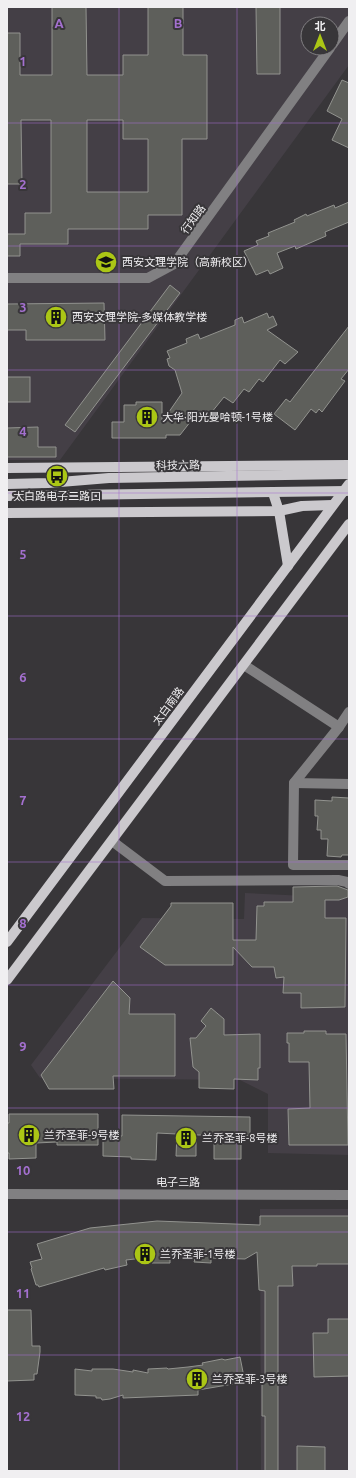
<svg xmlns="http://www.w3.org/2000/svg" width="356" height="1478" font-family="Ubuntu,'Noto Sans SC',sans-serif">
<rect width="100%" height="100%" fill="#383639"/>
<g fill="#443f46" fill-rule="evenodd">
<path d="M7,7H349V65L60,460H7ZM308,24H332V48H308Z"/>
<path d="M245,893L349,898V1155L268,1153V1094L240,1080L40,1078L31,1065L142,918L244,919Z"/>
<path d="M260,1209H349V1471H261Z"/>
</g>
<g fill="#5e5f5b" stroke="#92938f" fill-rule="evenodd">
<path d="M52,7H86L87,75H123V55H148V7H183V55H207V139H182V215H148V229H68V244H20V256H7V234H25V213H51V120H21L22,184H7V33H20V75H52ZM87,120H123V139H148V192H87Z"/>
<path d="M256,7H280V74H257Z"/>
<path d="M342,80L349,83V148L332,140L342,119L327,111Z"/>
<path d="M349,202V222L325,232L326,236L296,249L295,246L277,253L283,268L270,274L268,270L256,275L244,251L258,245L256,241L269,236L268,233L295,222L294,220L306,214L307,216L334,205L335,208Z"/>
<path d="M170,285L180,293L75,432L65,425Z"/>
<path d="M104,303L105,340H26V330H7V304Z"/>
<path d="M267,313L269,318L273,316L277,325L267,330L298,352L285,364L280,360L263,382L259,379L249,392L244,389L233,403L224,397L207,418L198,412L180,435H166V438H112V422H124V405H136V402H162V422L182,393L175,370L169,366L167,359L170,358L167,351L187,343L186,339L198,334L200,339L235,325V320L242,317L244,323Z"/>
<path d="M349,326V369L341,379L345,381L322,412L319,409L316,413L311,409L295,430L274,414L286,399L290,402Z"/>
<rect x="7" y="377" width="23" height="25"/>
<path d="M38,427V447H56V457H7V428Z"/>
<path d="M332,797L349,798V855H342L341,857L327,856L328,839H321V830H317L318,816H315V800L332,801Z"/>
<path d="M337,886L348,890V897L339,900H325V918H346L345,1007L301,1008V993H283L284,977L276,978L274,967H252L233,947V965H165L140,947L171,906V903H233V940H256L257,906H264V902H293V887Z"/>
<path d="M113,981L130,998L129,1014H175V1076H113L114,1089H49L41,1075Z"/>
<path d="M211,1008L224,1019V1035L260,1034V1068H258V1080L234,1079V1089L199,1088V1072L193,1067L190,1038H196L206,1026L201,1021Z"/>
<path d="M304,1031H326V1034H346L348,1145H289L288,1109L310,1108L309,1062H289V1043H287V1033H304Z"/>
<path d="M9,1114H98V1145H57V1142L36,1143V1158L9,1159V1153H7V1123H9Z"/>
<path d="M122,1115L250,1117V1136L241,1135V1159H214V1135H196V1156H176L177,1134L157,1133L156,1160L131,1159V1157L103,1156V1136H122Z"/>
<path d="M260,1216H349V1264H317V1266H292L293,1286H278V1471H265V1416H262V1383H265V1291L259,1290L257,1252L245,1259L211,1258V1263L194,1262L195,1259L170,1258V1263H152V1257L126,1260L127,1265L105,1270L104,1268L39,1287L38,1285H36L31,1269L32,1268L30,1262L42,1259L37,1244L90,1228L157,1221L260,1225Z"/>
<path d="M7,1310H31L32,1346H40V1352L37,1374H34V1380L7,1381Z"/>
<path d="M328,1319H349V1376L314,1377L313,1333H328Z"/>
<path d="M240,1357L245,1382L198,1390V1395L123,1398V1395L110,1399L102,1400L101,1398H96V1396L75,1395V1369L92,1371V1369H113L133,1372V1370L148,1373V1369L167,1368L168,1369L188,1367L203,1365L202,1363L222,1359L225,1360Z"/>
<path d="M297,1446L325,1447V1471H297Z"/>
</g>
<g fill="none" stroke-linecap="round" stroke-linejoin="round">
<g stroke="#818082" stroke-width="10">
<path d="M332,45L349,21"/>
<path d="M7,278H148L174,264L330,48"/>
<path d="M244,665L339,727"/>
<path d="M349,712L339,727L294,783L349,784"/>
<path d="M294,783L293,865H349"/>
<path d="M112,841L165,881L338,880L347,882L349,884"/>
<path d="M7,1194L349,1195"/>
</g>
<g stroke="#cbc9cd" stroke-width="10">
<path d="M7,468L349,465"/>
<path d="M7,484L48,483L109,478L349,474"/>
<path d="M273,493L279,511L288,566"/>
<path d="M7,496L347,491"/>
<path d="M7,513L279,511L302,506L332,505"/>
<path d="M7,942L349,484"/>
<path d="M7,980L349,524"/>
</g>
</g>
<path fill="none" stroke="#a470d0" stroke-width="1" stroke-opacity="0.55" d="M119,7V1471M237,7V1471M7,123H349M7,246H349M7,370H349M7,493H349M7,616H349M7,739H349M7,862H349M7,985H349M7,1108H349M7,1232H349M7,1355H349"/>
<defs>
<g id="university-disc" transform="scale(1.15)"><circle r="9.5" fill="#abc615" stroke="#383639"/><path d="M0-5L7-2L0 1L-7-2ZM-4 1L0 2.5L4 1V4Q0 6-4 4Z" fill="#111"/></g>
<g id="building-disc" transform="scale(1.15)"><circle r="9.5" fill="#abc615" stroke="#383639"/><path d="M-4-6H4V6H1V3H-1V6H-4ZM-2.5-4.3h1.7v1.8h-1.7ZM.8-4.3h1.7v1.8H.8ZM-2.5-1h1.7V.8h-1.7ZM.8-1h1.7V.8H.8Z" fill="#111"/></g>
<g id="bus-disc" transform="scale(1.15)"><circle r="9.5" fill="#abc615" stroke="#383639"/><path d="M-5-6H5V4H4V6H2V4H-2V6H-4V4H-5ZM-3.5-4V0h7V-4ZM-3.5 1.2v1.5H-2V1.2ZM2 1.2v1.5H3.5V1.2Z" fill="#111"/></g>
</defs>
<g fill-rule="evenodd">
<use href="#university-disc" x="106" y="262"/>
<use href="#building-disc" x="56" y="317"/>
<use href="#building-disc" x="147" y="417"/>
<use href="#bus-disc" x="57" y="476"/>
<use href="#building-disc" x="29" y="1135"/>
<use href="#building-disc" x="186" y="1138"/>
<use href="#building-disc" x="145" y="1254"/>
<use href="#building-disc" x="197" y="1379"/>
</g>
<g text-anchor="middle" stroke-width="4" stroke-linejoin="round" paint-order="stroke">
<g font-size="11" fill="#f0eff1" stroke="#383639">
<text transform="translate(193 219) rotate(-54)" y="4">行知路</text>
<text transform="translate(178 465) rotate(-1)" y="4">科技六路</text>
<text transform="translate(168 706) rotate(-53)" y="4">太白南路</text>
<text x="178" y="1186">电子三路</text>
</g>
<g font-size="11" fill="#f0eff1" stroke="#383639" text-anchor="start">
<text x="122" y="266">西安文理学院（高新校区）</text>
<text x="72" y="321">西安文理学院-多媒体教学楼</text>
<text x="162" y="421">大华·阳光曼哈顿-1号楼</text>
<text x="57" y="500" text-anchor="middle">太白路电子二路口</text>
<text x="44" y="1139">兰乔圣菲-9号楼</text>
<text x="202" y="1142">兰乔圣菲-8号楼</text>
<text x="160" y="1258">兰乔圣菲-1号楼</text>
<text x="212" y="1383">兰乔圣菲-3号楼</text>
</g>
</g>
<g font-size="13" text-anchor="middle" font-weight="bold" fill="#a470d0" stroke="#383639" stroke-width="4" stroke-linejoin="round" paint-order="stroke">
<text x="59" y="28">A</text>
<text x="178" y="28">B</text>
<text x="23" y="66">1</text>
<text x="23" y="189">2</text>
<text x="23" y="312">3</text>
<text x="23" y="436">4</text>
<text x="23" y="559">5</text>
<text x="23" y="682">6</text>
<text x="23" y="805">7</text>
<text x="23" y="928">8</text>
<text x="23" y="1051">9</text>
<text x="23" y="1175">10</text>
<text x="23" y="1298">11</text>
<text x="23" y="1421">12</text>
</g>
<rect width="356" height="1478" fill="none" stroke="#f0eff1" stroke-width="16"/>
<g transform="translate(320 36)"><circle r="19" fill="#383639" stroke="#828083"/>
<path d="M0-3L7 15L0 10L-7 15Z" fill="#abc615"/>
<text y="-6" font-size="11" font-weight="bold" text-anchor="middle" fill="#f0eff1">北</text>
</g>
</svg>
